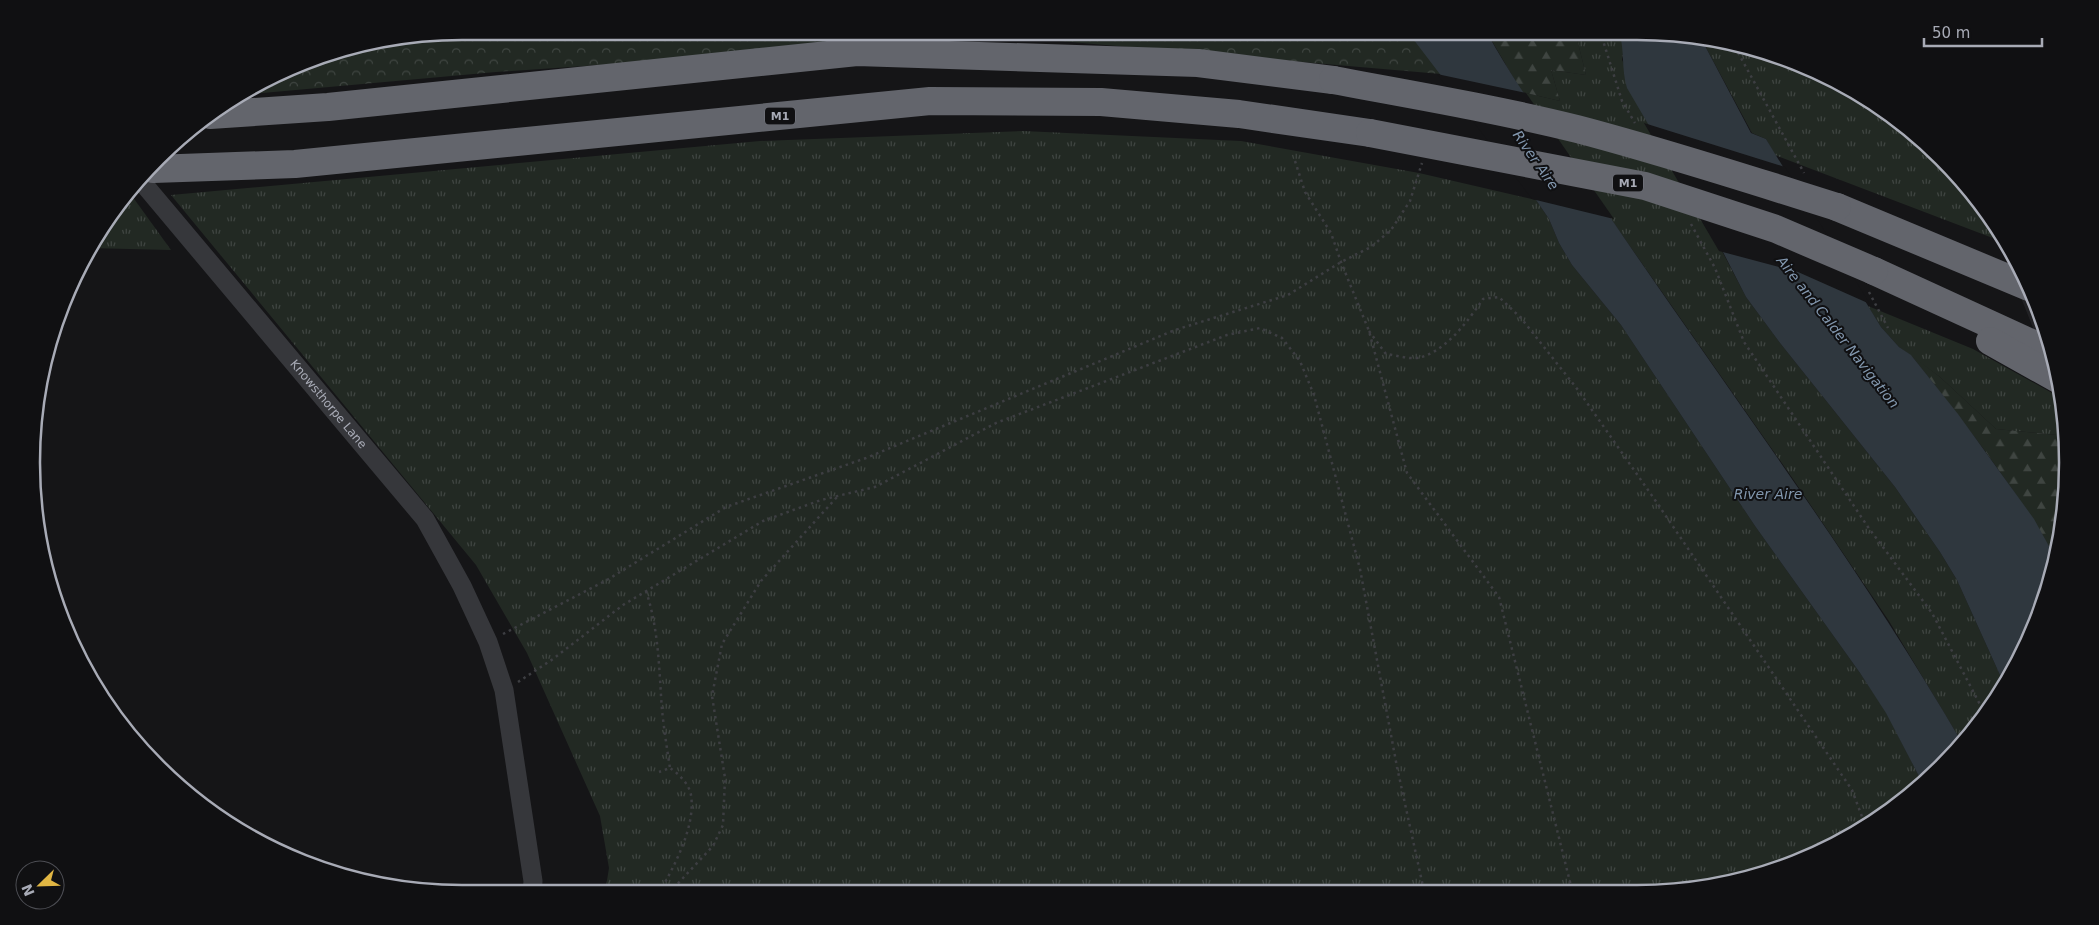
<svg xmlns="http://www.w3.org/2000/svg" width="2099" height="925" font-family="'DejaVu Sans',sans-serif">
<defs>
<pattern id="grass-tufts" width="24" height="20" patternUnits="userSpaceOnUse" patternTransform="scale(1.25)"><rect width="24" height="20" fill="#222923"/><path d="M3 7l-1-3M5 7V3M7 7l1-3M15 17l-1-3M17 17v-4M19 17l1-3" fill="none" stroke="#3f4541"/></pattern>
<pattern id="forest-firs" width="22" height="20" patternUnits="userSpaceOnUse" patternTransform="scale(1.25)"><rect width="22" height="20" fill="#222923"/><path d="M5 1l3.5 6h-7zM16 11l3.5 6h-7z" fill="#3f4541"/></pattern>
<pattern id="park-crowns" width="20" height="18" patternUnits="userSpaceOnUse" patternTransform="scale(1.25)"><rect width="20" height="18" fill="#222923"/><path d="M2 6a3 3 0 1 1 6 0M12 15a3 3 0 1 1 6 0" fill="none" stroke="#3f4541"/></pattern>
</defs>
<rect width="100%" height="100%" fill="#151517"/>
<path fill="#212124" d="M1980,202L2023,272L2053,351L2061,398L1998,240Z"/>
<g fill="url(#grass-tufts)">
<path d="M1575,31H1619L1624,46L1622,60L1746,297L1780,343L1895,487L1940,552L1957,580L2004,684L1995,702L1961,741L1889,621L1793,479L1522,92L1560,101L1551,70L1586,75Z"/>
<path d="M1703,42L1775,54L1852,89L1921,138L1979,200L1998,240L1775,155L1766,139L1752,133Z"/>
<path d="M1023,131L1241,141L1419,173L1536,200L1549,219L1559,243L1572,265L1621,325L1755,526L1860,673L1886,712L1923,784L1802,861L1693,890L605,893L609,868L600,816L527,653L476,565L171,195L760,141Z"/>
<path d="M132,196L171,250L89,248Z"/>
<path d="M1868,306L1973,349L2061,398L2067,436L1996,429L1940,377L1899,347L1881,327Z"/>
</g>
<g fill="url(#forest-firs)">
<path d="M1486,31H1575L1586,75L1551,70L1560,101L1522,92Z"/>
<path d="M1911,355L1940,377L1996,429L2067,436L2064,519L2055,557C2014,485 1962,420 1911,355Z"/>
</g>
<path fill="url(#park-crowns)" d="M463,31H1410L1441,74L1013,37L496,72L239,95L247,89L324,54Z"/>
<g fill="#2f373e">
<path d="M1407,31H1486C1522,97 1568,155 1610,217C1728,391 1855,559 1961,741L1923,784L1886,713L1860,673L1755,526L1621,325L1572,265L1559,243L1549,219L1536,200Z"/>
<path d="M1619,31H1637L1703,42L1751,133L1766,139L1881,327L1899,347L1911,355L1958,414L2034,519L2055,557L2045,601L2004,684L1957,580L1940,552L1895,487L1780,343L1746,297L1723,252L1627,88C1621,68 1625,51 1619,31Z"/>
</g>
<g fill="#151517">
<path d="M1437,74L1526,93L1614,219L1532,199Z"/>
<path d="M1644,123L1785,167L1870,304L1798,272L1719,251Z"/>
</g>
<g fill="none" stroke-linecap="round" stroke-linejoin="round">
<g stroke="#3d3e42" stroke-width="2.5" stroke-dasharray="2.5 4" stroke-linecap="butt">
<path d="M1600,31L1622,101L1635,123"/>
<path d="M1292,35L1293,31"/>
<path d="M1735,47L1804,173"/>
<path d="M1295,161L1305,192L1331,233L1341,262L1369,331L1407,473L1499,597L1572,890"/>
<path d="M1691,224L1715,268L1744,342L1868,527L1932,613L1985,714"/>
<path d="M1869,292L1888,328"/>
<path d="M1369,331L1386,354C1395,355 1408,359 1417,358C1445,353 1468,321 1483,299L1499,297L1521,318L1578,390L1655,500L1852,790L1864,822"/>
<path d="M646,591C659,630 659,670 662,710C664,729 667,749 670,768L659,772"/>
<path d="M503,634L607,580L726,507L866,458L1175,330L1288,295L1341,262L1371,247L1391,230L1410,201L1422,163"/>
<path d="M518,682L553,659L623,605L763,521L821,500L875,487L996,423L1227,335L1260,328L1282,338L1300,361L1314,395L1360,569L1397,767L1424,891"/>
<path d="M659,893C674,867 696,826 691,795C689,784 679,774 670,768"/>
<path d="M669,893L713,846L723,825L725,778L712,696L722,644L761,581L837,497"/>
</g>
<path stroke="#36373b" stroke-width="19" id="s1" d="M142,182L425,519L462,586L488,642L504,690L533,881L532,894"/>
<g stroke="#63656c" stroke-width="28">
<path d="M210,115L328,107L857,52L1198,63L1333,80"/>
<path d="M153,169L295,164L930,101L1101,102L1239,114L1370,133"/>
<path d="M1837,207L2029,287"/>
<path d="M1874,271L2053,353"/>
<path d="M1990,341L2058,379"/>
</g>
<g stroke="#63656c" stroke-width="28">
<path d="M1333,80C1414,95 1496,109 1577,129C1665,152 1751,180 1837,207"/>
<path d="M1370,133L1645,186L1776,229L1874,271"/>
</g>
</g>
<g text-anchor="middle" stroke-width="4" stroke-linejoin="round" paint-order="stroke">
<g fill="#101012" stroke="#7a7c85" stroke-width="1">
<rect x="765" y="107.5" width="30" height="17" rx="4"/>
<rect x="1613" y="174.5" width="30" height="17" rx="4"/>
</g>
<g font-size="11" font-weight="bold" fill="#a8abb6">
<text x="780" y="120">M1</text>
<text x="1628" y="187">M1</text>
</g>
<g font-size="12" fill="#a8abb6" stroke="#101012">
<text dy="4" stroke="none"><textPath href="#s1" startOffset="290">Knowsthorpe Lane</textPath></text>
</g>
<g font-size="14" font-style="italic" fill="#8297ae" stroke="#101012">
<text transform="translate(1536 160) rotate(55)" y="5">River Aire</text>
<text transform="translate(1838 332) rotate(52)" y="5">Aire and Calder Navigation</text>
<text x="1768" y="499">River Aire</text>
</g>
</g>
<path d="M0 0H2099V925H0ZM462 40H1637A422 422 0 0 1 2059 462V463A422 422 0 0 1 1637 885H462A422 422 0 0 1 40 463V462A422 422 0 0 1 462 40Z" fill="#101012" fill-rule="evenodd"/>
<path fill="none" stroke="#a8abb6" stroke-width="2.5" d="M462 40H1637A422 422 0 0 1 2059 462V463A422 422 0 0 1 1637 885H462A422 422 0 0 1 40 463V462A422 422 0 0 1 462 40Z"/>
<g transform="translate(40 885) rotate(247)"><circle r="24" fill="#101012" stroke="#4d4e54"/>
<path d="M0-4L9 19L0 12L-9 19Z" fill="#e1b643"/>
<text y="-8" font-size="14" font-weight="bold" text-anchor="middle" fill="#a8abb6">N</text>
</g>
<path d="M1924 38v8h118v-8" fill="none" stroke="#a8abb6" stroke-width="2.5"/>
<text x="1932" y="38" font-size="15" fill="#a8abb6" stroke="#101012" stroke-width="4" paint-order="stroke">50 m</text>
</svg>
